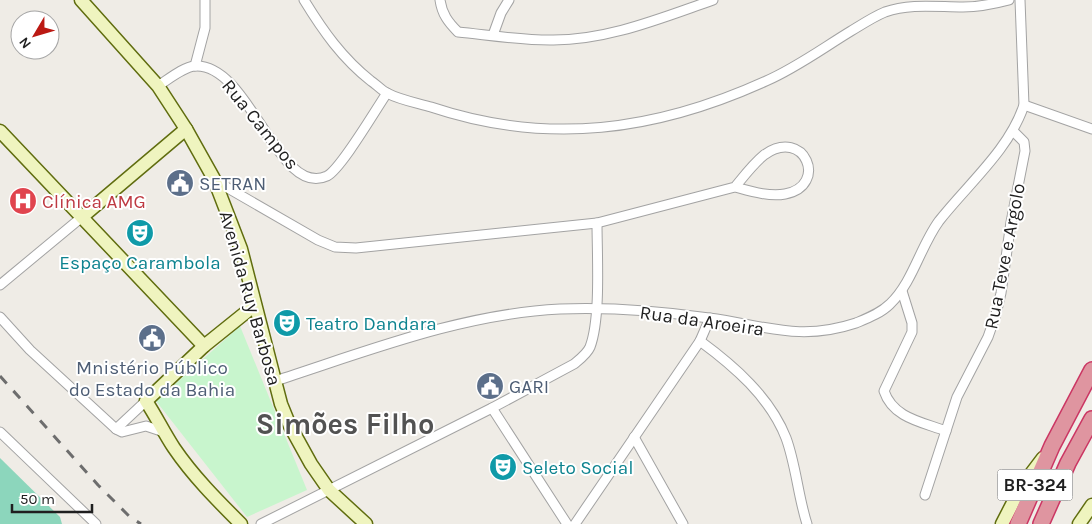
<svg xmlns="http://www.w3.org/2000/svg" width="1092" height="524" font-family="Karla,sans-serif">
<rect width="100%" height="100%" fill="#efece6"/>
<path fill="#c8f5cd" d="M240,326L307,490L247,517L156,401Z"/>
<path fill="#8cd6bc" d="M0,458L60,517L62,524H0Z"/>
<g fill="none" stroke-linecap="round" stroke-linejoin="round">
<g stroke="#a3a3a3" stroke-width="11">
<g id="street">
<path d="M304,0C323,31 342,58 371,81C376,84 381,90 387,93C400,100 417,103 431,107C548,146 656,131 766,81C796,68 823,48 851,31C861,25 873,17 885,12C910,3 937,7 963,7C979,7 994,4 1009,0"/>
<path d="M440,0C442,14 448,22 458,32C488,35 519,40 550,40C606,41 661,18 713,0"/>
<path d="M493,35L501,13L509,0"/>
<path d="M195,66L205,28V0"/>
<path d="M158,86C169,79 183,67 195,66C250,63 278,199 327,176C341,169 376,109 387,93"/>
<path d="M1024,105L1092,129"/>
<path d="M214,180L318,240L335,247L356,248L597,223L735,187C750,191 769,197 785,194C829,186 805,126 764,155C753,164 744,176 735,187"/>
<path d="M0,285L82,217"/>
<path d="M902,291L912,323V332L884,391C893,418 922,422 946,431"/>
<path d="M0,317L30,350L116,429L122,432L146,426L164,432"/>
<path d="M700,341C734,366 770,397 786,438C796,465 798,496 807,524"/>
<path d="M275,381C368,351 461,314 560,309C609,307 660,311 709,318C764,325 799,342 856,323C868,318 881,313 890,304C913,282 920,247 939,221C968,184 1009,150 1024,105L1020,0"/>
<path d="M492,408L567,524"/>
<path d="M116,429L146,401"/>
<path d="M0,432L96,524"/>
<path d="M634,437L683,524"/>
<path d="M925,495L957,397L988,337L996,314L1001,293L1011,222L1025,151L1024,142L1013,131"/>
<path d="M261,524L492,408L574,364C580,359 587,354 590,347C601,318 597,255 597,223"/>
<path d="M575,524L700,341L710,318"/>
</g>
</g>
<g stroke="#606d0f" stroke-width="15">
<g id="secondary">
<path d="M81,0L158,86L186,129L214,179L241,249L275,381L281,404L290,426L311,464L329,490L366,524"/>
<path d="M0,131L204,346"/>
<path d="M82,217L186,129"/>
<path d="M241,524C217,500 193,476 174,448C164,433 156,416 146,401L204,346L255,305"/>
<path d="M1002,524L1021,487L1043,458"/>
<path d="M1079,524L1092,505"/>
</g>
</g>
<g stroke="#cb3663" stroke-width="18">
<g id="highway">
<path d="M1018,524L1052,446L1092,370"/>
<path d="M1041,524L1068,463L1092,419"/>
</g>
</g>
<use href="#street" stroke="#fff" stroke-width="9"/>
<use href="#secondary" stroke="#eff4bf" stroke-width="12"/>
<use href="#highway" stroke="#df95a0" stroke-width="15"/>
<path stroke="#6d6d6d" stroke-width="3" stroke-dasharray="10 10" stroke-linecap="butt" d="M0,376L98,485L130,517L141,524"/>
</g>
<defs>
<g id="civic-disc" transform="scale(1.4375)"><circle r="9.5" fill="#5c6f8a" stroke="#fff"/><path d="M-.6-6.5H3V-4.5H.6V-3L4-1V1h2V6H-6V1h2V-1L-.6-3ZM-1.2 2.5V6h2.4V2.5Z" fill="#fff"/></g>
<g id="hospital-disc" transform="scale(1.4375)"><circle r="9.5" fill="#e0444e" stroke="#fff"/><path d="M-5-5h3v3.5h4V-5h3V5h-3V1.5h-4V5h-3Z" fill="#fff"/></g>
<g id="theatre-disc" transform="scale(1.4375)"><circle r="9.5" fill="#0f9aa8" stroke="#fff"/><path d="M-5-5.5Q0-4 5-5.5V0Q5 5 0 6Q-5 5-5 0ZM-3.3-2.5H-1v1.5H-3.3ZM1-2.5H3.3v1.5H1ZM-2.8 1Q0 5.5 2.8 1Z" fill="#fff"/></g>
</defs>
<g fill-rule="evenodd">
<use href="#civic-disc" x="180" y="183"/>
<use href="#hospital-disc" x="23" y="201"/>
<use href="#theatre-disc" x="140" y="233"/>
<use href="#theatre-disc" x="287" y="323"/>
<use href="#civic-disc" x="152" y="338"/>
<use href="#civic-disc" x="490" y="386"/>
<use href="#theatre-disc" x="503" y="467"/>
</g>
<g text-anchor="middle" stroke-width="4" stroke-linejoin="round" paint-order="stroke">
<rect fill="#fff" stroke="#626262" stroke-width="1" x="997.5" y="469.5" width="75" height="31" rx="4"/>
<g font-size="18" font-weight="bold" fill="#1f1f1f">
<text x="1035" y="491">BR-324</text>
</g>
<g font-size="19" fill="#1f1f1f" stroke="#fff">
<text transform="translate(261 124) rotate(51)" y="7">Rua Campos</text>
<text transform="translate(1004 256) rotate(-79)" y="7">Rua Teve e Argolo</text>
<text transform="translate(251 298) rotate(74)" y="7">Avenida Ruy Barbosa</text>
<text transform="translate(702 320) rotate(8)" y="7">Rua da Aroeira</text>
</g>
<g font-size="19" fill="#4e5e75" stroke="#fff" text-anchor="start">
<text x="199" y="190">SETRAN</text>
<text x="152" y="374" text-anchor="middle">Mnistério Público<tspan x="152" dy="22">do Estado da Bahia</tspan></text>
<text x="509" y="393">GARI</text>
</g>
<g font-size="19" fill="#be3a42" stroke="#fff" text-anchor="start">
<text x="42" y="208">Clínica AMG</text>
</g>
<g font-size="19" fill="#0d838f" stroke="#fff" text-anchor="start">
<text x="140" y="269" text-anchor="middle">Espaço Carambola</text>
<text x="306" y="330">Teatro Dandara</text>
<text x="522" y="474">Seleto Social</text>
</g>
<g font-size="29" font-weight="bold" fill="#525252" stroke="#fff">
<text x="345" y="434">Simões Filho</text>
</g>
</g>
<g transform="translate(35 35) rotate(232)"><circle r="24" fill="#ffffff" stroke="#a5a5a5"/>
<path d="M0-4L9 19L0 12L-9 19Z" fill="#bb1913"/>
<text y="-8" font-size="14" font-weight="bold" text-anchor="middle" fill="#1f1f1f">N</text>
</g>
<path d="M12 504v8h80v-8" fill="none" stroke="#1f1f1f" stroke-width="2.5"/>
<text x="20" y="504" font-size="15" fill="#1f1f1f" stroke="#ffffff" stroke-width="4" paint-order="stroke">50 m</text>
</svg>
